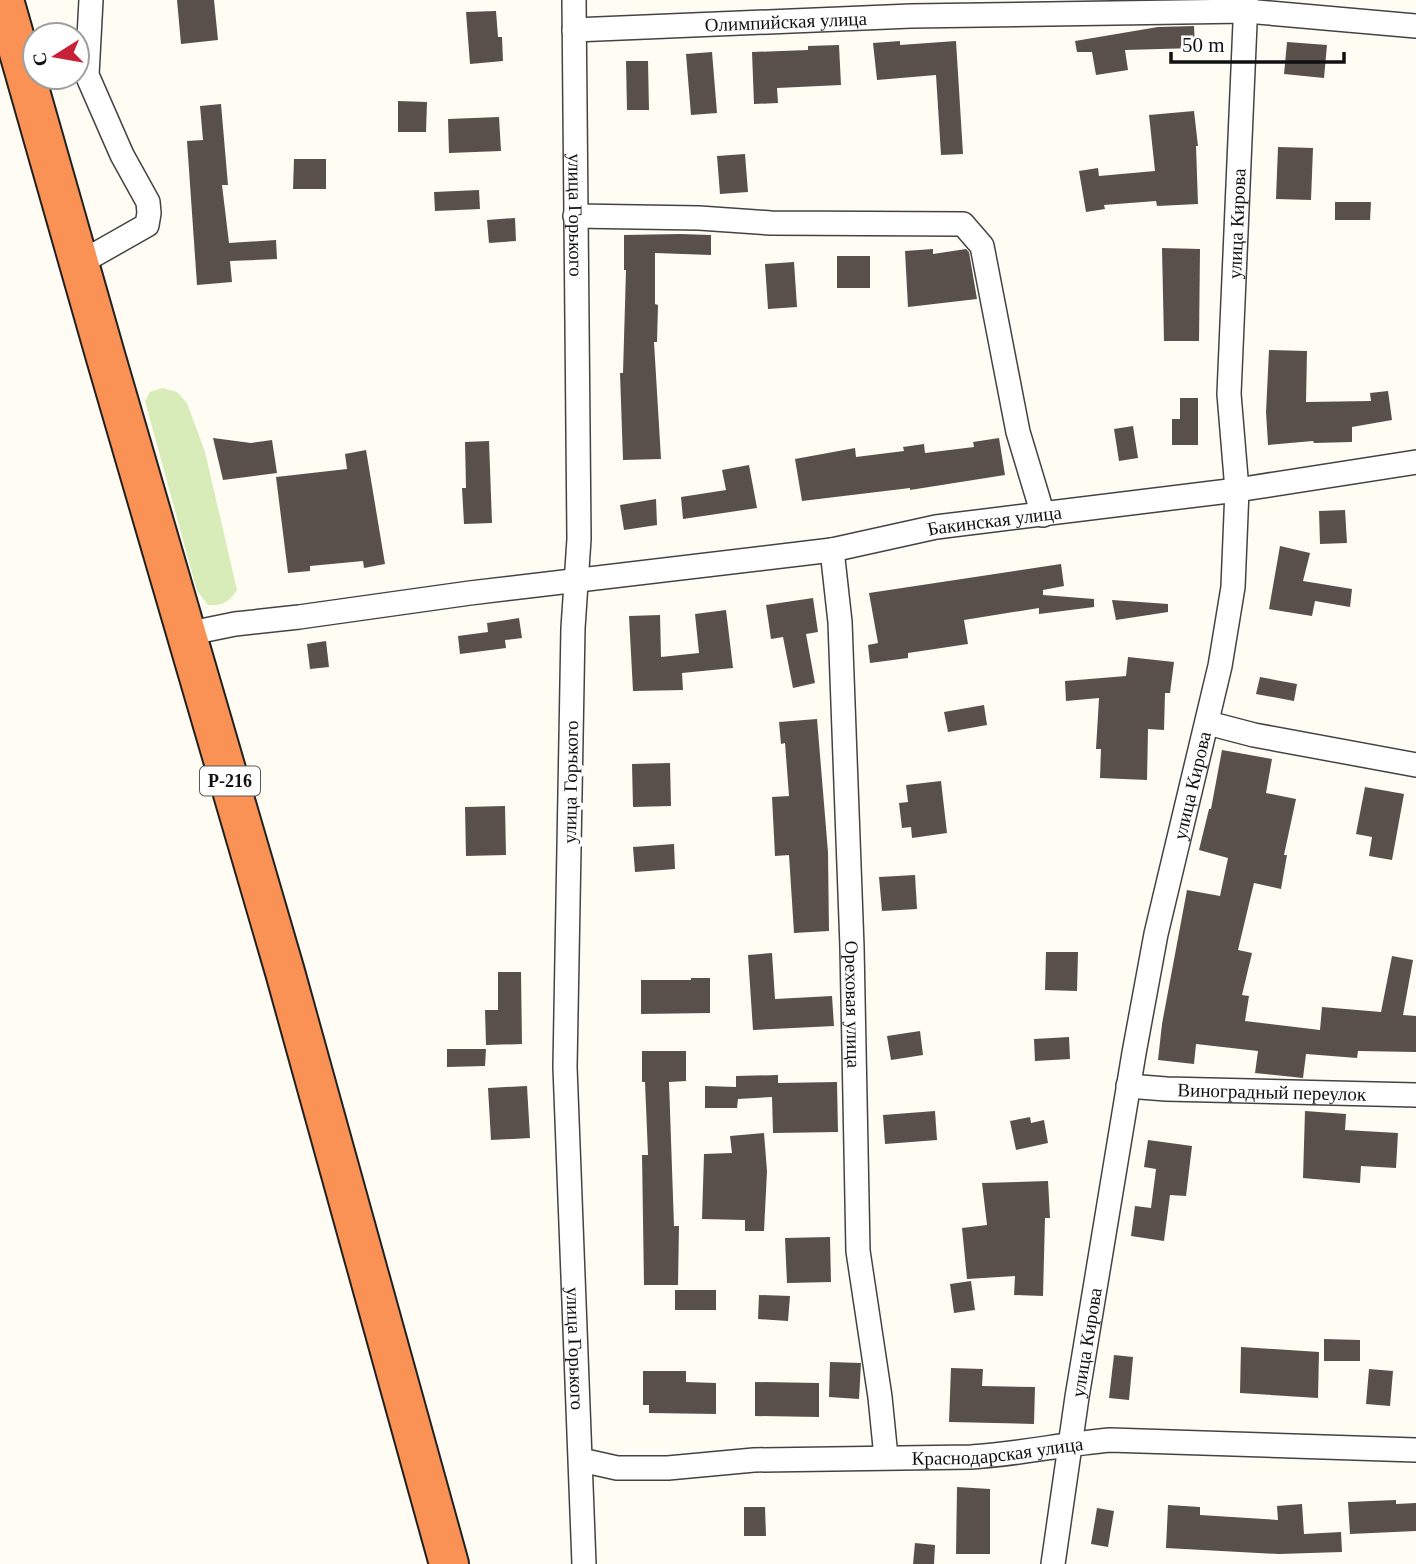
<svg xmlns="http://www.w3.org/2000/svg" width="1416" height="1564" font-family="Georgia,serif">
<rect width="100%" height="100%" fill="#fffcf3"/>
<path fill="#d8ecba" d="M162,388L177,392L187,403L205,452L237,590C229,602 223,606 208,605L197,591L145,401L150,392Z"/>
<g fill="#59504c">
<path d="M177,0H214L218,40L181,44Z"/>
<path d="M496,11L498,37H502L503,61L470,64L466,12Z"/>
<path d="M1194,26L1195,48L1125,50L1128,70L1096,75L1092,52H1077L1075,41L1158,27Z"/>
<path d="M900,41V45L956,41L963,154L941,155L936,75L877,80L873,43Z"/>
<path d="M1287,42L1327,45L1324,78L1284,74Z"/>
<path d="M839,45L841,85L777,88L778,103L754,104L752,52L808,50V46Z"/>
<path d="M712,52L717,113L691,115L686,54Z"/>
<path d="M626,61H648L649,110H627Z"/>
<path d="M398,101L427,102L426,132H398Z"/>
<path d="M221,104L228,185H222L229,243L276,240L277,259L230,261L232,282L197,285L187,141L203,140L200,106Z"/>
<path d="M1194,111L1198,146H1196L1198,204L1157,206L1156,201L1104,205L1105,209L1086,212L1079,171L1098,168L1099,176L1155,171L1149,115Z"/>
<path d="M499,117L501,151L449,153L448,119Z"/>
<path d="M1278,147L1313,148L1311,200L1276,199Z"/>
<path d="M745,154L748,192L720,194L717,156Z"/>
<path d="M294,159H326V189H293Z"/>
<path d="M479,190L480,209L435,211L434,192Z"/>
<path d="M1335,202H1371L1370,220H1335Z"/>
<path d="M515,218L516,241L489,243L487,220Z"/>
<path d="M680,234L711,235V255L655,253V304L658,305L657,342H654L661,459L623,460L620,373H623L626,270H624V235Z"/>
<path d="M1162,248L1200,249L1199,341H1164Z"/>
<path d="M933,249V254L966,249L969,252L977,299L908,307L905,251Z"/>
<rect x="837" y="256" width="33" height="32"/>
<path d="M794,262L797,307L768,309L765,264Z"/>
<path d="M1269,350L1307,351L1306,402L1371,401L1370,393L1388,391L1392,420L1352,427V442L1314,443L1313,441L1268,445L1266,412Z"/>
<path d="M1180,398H1198V445H1172V419H1180Z"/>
<path d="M1133,426L1138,458L1119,461L1114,429Z"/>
<path d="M213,438L251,443L272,440L277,473L223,480Z"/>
<path d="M999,438L1005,475L910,490V488L802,501L795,459L855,448L856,457L904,451L903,447L924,444L925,453L974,447L973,442Z"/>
<path d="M489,441L492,523L464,524L462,488H466L465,442Z"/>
<path d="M366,450L385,564L364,568L363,561L310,566V571L288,573L276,477L347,469L345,454Z"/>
<path d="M749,465L757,508L683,519L681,497L726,490L722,470Z"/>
<path d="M656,499L657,525L624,530L620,505Z"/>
<path d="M1345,510L1347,543L1320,544L1319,511Z"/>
<path d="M1280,546L1310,553L1303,581L1352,589L1350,607L1315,601L1312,616L1269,609Z"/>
<path d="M1061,564L1064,586L1043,590V595L1094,599V607L1039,614V608L964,620L968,644L908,653V658L870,663L868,645L878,643L869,593Z"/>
<path d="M813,598L818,632L806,634L815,683L793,688L783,637L771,639L766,605Z"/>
<path d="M1112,600L1168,604V612L1116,620Z"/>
<path d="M726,610L733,668L682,673L683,690L633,691L629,616L660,615L661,657L699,653L695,614Z"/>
<path d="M519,618L522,638L505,640L506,648L460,654L458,636L488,632L487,623Z"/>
<path d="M326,641L329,667L310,669L307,644Z"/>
<path d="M1128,657L1174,662L1170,693H1165L1164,730L1148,729L1147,780L1100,778L1101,749H1096L1099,698L1066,701L1065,681L1126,676Z"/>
<path d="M1260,677L1297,684L1294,701L1256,694Z"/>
<path d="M984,705L987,725L948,732L944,712Z"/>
<path d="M817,719L828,852L829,931L794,933L789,855L775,856L772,797L789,796L785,743L781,744L779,722Z"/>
<path d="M1222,750L1272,759L1266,793L1296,799L1284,855H1287L1281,889L1254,883L1238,950L1252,953L1242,995L1249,996L1245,1021L1320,1030L1322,1007L1381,1012L1392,956L1413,960L1403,1015L1416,1016V1052L1358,1051L1357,1058L1306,1054L1303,1078L1255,1073L1258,1051L1196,1044L1194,1064L1158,1060L1162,1024L1187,890L1220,896L1228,858L1199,850L1209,809H1211Z"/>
<path d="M670,763L671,806L633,807L632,764Z"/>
<path d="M941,781L947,833L912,838L911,827L902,828L899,803L908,802L906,785Z"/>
<path d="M1365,787L1404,794L1392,860L1369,856L1372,837L1356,834Z"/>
<path d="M505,806L506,855L466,856L465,807Z"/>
<path d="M674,844L675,869L635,872L633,847Z"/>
<path d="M915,875L917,909L882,911L879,877Z"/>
<path d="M1046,952H1078L1077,991L1045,990Z"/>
<path d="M772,953L775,999L832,996L834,1026L753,1030L748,955Z"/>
<path d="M498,972H521L522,1044L486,1045L485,1010H498Z"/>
<path d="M691,978H710V1013L641,1014V980H691Z"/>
<path d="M920,1031L923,1055L891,1060L887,1036Z"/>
<path d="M1069,1037L1070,1059L1035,1061L1034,1039Z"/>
<path d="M447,1049H486L485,1066L447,1067Z"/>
<path d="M642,1051H686V1081L669,1082L674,1226H679L678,1285H644L642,1155H648L645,1082H642Z"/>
<path d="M778,1075V1083L837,1082L838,1132L773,1133L772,1097L738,1099L737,1108H705V1086L736,1087V1076Z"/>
<path d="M527,1086L530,1138L491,1140L488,1088Z"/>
<path d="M935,1111L937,1140L885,1144L883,1115Z"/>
<path d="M1305,1111L1346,1114L1345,1130L1398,1133L1396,1168L1361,1166L1360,1183L1303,1178Z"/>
<path d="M1030,1117L1031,1123L1044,1120L1048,1143L1016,1150L1010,1121Z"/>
<path d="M764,1133L767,1171L764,1231H745V1220L702,1219L704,1154L732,1153L730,1136Z"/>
<path d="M1148,1140L1192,1146L1186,1196L1170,1195L1164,1241L1131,1236L1135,1206L1151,1208L1156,1169L1144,1167Z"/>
<path d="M1048,1181L1050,1218H1045L1043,1296L1014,1295L1015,1276L967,1279L962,1228L987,1225L982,1183Z"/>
<path d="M830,1237L831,1282L787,1283L785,1238Z"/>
<path d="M971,1281L975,1310L954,1313L950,1284Z"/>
<rect x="675" y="1290" width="41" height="20"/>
<path d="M759,1295L790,1296L788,1321L758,1319Z"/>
<path d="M1324,1339L1360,1340V1361H1324Z"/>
<path d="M1241,1347L1319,1352L1318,1398L1240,1393Z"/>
<path d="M1114,1355L1133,1357L1129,1400L1109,1398Z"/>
<path d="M830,1362L861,1363L859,1399L829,1397Z"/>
<path d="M951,1368L983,1369L982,1386L1035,1387L1034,1424L949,1422Z"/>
<path d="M1369,1369L1393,1371L1390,1406L1366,1404Z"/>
<path d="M643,1371H686V1382L716,1383V1414L649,1413V1405H643Z"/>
<path d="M755,1382L819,1383V1417L755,1416Z"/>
<path d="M957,1487L990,1489V1554H956Z"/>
<path d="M1396,1500V1504L1416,1503V1531L1350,1534L1348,1502Z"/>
<path d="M1302,1504L1304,1534L1341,1532L1342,1552L1279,1554L1166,1548L1168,1505L1200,1507V1515L1278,1520L1277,1506Z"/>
<path d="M744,1507H765L766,1536H744Z"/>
<path d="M1097,1508L1114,1511L1108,1547L1091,1544Z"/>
<path d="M915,1543L935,1545L934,1564H913Z"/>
</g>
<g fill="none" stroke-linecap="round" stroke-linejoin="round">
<g stroke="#434343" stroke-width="26">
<g id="street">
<path id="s1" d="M574,0L579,539L573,628L565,1067L584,1564"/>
<path id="s2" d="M574,30L911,16L1246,11L1416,26"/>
<path d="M575,216L699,218L771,223L963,224L982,246L1018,432L1043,515"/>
<path d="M80,263L147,225L149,213L148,202L122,155L87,75L91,0"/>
<path id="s3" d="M832,550L840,622L852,947L858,1251L880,1397L886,1457"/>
<path id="s4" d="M186,634L235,624L299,617L470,593L832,550L936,527L1237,490L1416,462"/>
<path d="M1208,723L1254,735L1416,765"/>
<path id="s5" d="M1128,1086L1166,1089L1416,1095"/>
<path id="s6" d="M581,1460L617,1468H668L754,1460L971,1457C1018,1454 1064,1444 1110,1440L1416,1450"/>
<path id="s7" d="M1053,1564L1077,1397L1134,1053L1156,934L1220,666L1233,587L1237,490L1229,394L1246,0"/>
</g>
</g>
<g stroke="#212121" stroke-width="42">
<path id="highway" d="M4,0L106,358L285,972L449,1564"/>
</g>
<use href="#street" stroke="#fff" stroke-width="23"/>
<use href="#highway" stroke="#fb9255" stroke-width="38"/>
</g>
<g text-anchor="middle" stroke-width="7" stroke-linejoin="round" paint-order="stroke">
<rect fill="#fff" stroke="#585858" stroke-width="2" x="200" y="766.5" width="60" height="29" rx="5"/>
<g font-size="18" font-weight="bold" fill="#101010">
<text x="230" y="787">Р-216</text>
</g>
<g font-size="19" fill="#101010" stroke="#fff">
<text dy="7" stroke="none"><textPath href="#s2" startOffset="212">Олимпийская улица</textPath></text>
<text dy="7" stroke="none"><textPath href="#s1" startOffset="215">улица Горького</textPath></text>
<text dy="7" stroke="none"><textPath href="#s7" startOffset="1358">улица Кирова</textPath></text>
<text dy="7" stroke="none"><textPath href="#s4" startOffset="817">Бакинская улица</textPath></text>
<text transform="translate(570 782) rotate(-89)" y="7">улица Горького</text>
<text dy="7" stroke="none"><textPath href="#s7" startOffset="791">улица Кирова</textPath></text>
<text dy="7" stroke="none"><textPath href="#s3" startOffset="455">Ореховая улица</textPath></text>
<text dy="7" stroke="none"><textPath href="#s5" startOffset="144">Виноградный переулок</textPath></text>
<text dy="7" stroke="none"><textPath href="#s7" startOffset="224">улица Кирова</textPath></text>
<text dy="7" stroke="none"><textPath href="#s1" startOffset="1349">улица Горького</textPath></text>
<text dy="7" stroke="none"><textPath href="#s6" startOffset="418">Краснодарская улица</textPath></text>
</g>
</g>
<g transform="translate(56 56) rotate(259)"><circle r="33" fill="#ffffff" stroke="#9f9f9f" stroke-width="2"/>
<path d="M0-5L12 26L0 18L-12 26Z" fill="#c82037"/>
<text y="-10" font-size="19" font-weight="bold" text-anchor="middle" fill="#101010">С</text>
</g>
<path d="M1171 52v10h173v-10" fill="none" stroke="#101010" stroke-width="3.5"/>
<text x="1182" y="52" font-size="21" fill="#101010" stroke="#ffffff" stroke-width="5" paint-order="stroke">50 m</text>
</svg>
